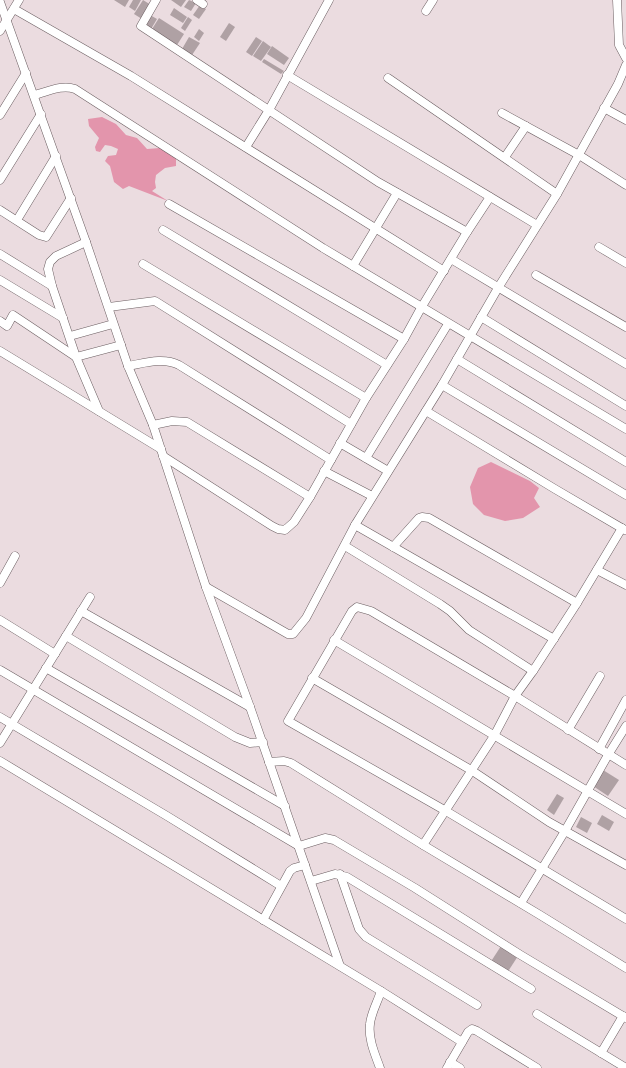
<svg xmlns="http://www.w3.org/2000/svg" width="626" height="1068" font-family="Montserrat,sans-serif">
<rect width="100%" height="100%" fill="#ebdce0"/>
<g fill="#e395ac">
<path d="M102,117L116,124L126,135L137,138L147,149L160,148L176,158V166L165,168L156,175L155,182L156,188L152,191L168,201L129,186L123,189L114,182L110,166L105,161L108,156L116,155L118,149L111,146L105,145L100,152L96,151L95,147L99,138L89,126L88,119Z"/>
<path d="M491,462L530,481L539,488L534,498L540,507L523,518L505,521L484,515L473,504L470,487L478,468Z"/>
</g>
<g fill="#afa1a4">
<path d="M114,0H129L125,7Z"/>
<path d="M133,0H141L135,11L129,7Z"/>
<path d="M143,0L151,5L142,19L134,14Z"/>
<path d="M171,0H186L181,7Z"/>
<path d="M189,0L196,3L191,11L184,7Z"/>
<path d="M200,5L206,9L199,19L193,15Z"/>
<path d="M174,8L187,17L183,23L170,15Z"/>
<path d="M150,15L157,19L151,29L144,24Z"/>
<path d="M188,17L192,20L185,31L181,28Z"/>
<path d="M159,18L184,34L177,45L152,29Z"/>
<path d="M229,23L235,27L226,41L220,37Z"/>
<path d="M199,29L204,33L199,41L194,37Z"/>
<path d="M189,37L200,43L192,55L182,49Z"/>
<path d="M256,37L262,41L252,56L246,52Z"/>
<path d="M263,41L271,47L261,61L253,56Z"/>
<path d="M272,46L289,58L284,65L267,54Z"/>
<path d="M264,59L284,71L281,74L262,62Z"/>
<path d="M603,770L619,780L608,796L593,786Z"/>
<path d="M557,794L564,798L554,815L547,810Z"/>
<path d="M602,815L614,822L609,831L597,824Z"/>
<path d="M581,817L592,823L587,833L576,827Z"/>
<path d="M501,946L518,956L507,973L490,963Z"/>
</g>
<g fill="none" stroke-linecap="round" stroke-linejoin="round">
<g stroke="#6c5f62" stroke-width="9">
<g id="street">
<path d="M156,0L141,26L378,182L467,232"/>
<path d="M197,0L203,4"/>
<path d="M617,0L619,45L626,58"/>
<path d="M0,2L86,242L128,366L153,425L206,587L250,707L340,966"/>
<path d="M14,9L131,76L444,271"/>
<path d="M426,11L433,0"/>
<path d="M0,31L19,0"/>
<path d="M287,75L537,225"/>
<path d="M388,78L557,194"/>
<path d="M34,95C47,92 62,84 75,89L323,248L626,429"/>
<path d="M604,108L626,120"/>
<path d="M502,113L579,155L626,185"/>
<path d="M0,115L26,73"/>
<path d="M246,147L269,110L329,0"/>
<path d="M505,157L526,126"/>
<path d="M0,180L41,114"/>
<path d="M169,204L404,339"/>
<path d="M0,210L39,235L46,237L71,198"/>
<path d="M17,220L56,156"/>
<path d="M163,230L387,365"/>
<path d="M86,242L56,256L50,262L48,269L52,286L76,357L99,411"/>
<path d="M599,247L626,263"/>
<path d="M0,254L52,286"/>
<path d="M451,259L626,364"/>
<path d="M143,264L366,398"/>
<path d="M353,266L397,193"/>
<path d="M536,275L626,327"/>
<path d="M0,280L63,318"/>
<path d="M109,307L155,301L351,424"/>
<path d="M481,317L626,406"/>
<path d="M0,321L7,326L13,315L76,357L121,345"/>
<path d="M70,336L113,324"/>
<path d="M0,351L161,449"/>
<path d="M457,359L626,462"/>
<path d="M128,366C145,363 163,357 179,365L331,460"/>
<path d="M442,385L626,495"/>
<path d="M426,411L555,489L625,530"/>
<path d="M153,425L172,421L187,422L310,497"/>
<path d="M340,443L388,471"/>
<path d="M163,456L272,526L278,529L285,530L294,522L310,497L366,398L404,339L421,308L467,232L490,197"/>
<path d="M366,458L448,324"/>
<path d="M324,471L372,496"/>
<path d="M355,525L554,639"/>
<path d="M345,546L440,604L450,611L469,630L533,671"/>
<path d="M393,547L419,518L422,517L429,518L577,603"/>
<path d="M597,570L626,585"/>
<path d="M0,583L15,556"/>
<path d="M206,587L288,634H293L306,618L355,525L442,385L498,288L557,194L618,84L626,65"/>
<path d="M81,611L250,707"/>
<path d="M0,620L55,654"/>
<path d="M66,636L235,737L250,743L263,742"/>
<path d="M334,640L626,814"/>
<path d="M46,668L285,806"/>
<path d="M0,670L299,846L325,838L334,840L415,888L519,954L626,1018"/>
<path d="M312,678L471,770L549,822L626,865"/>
<path d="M0,717L167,816L281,886"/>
<path d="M568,730L600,676"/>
<path d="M0,743L90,597"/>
<path d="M599,749L626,700"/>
<path d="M0,761L381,991L462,1042"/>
<path d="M269,762L284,761L291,763L423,845L540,915L626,968"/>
<path d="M626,765L515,696L371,611L357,607L352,611L288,721L446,811L626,919"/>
<path d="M423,845L494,736L515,696L533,671L577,603L622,528"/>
<path d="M340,874L359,929L366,937L477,1005"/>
<path d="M311,881L335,874L347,877L531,989"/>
<path d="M521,903L565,831L608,755L626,726"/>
<path d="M263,920L290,871L294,868L305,865"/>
<path d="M537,1014L626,1068"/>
<path d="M601,1053L623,1016"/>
<path d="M450,1062L460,1068"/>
<path d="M380,1068C375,1054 368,1039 370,1024C371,1013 378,1001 381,991"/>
<path d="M447,1068L468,1032L472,1029L477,1031L537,1068"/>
</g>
</g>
<use href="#street" stroke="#fff" stroke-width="8"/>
</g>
</svg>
